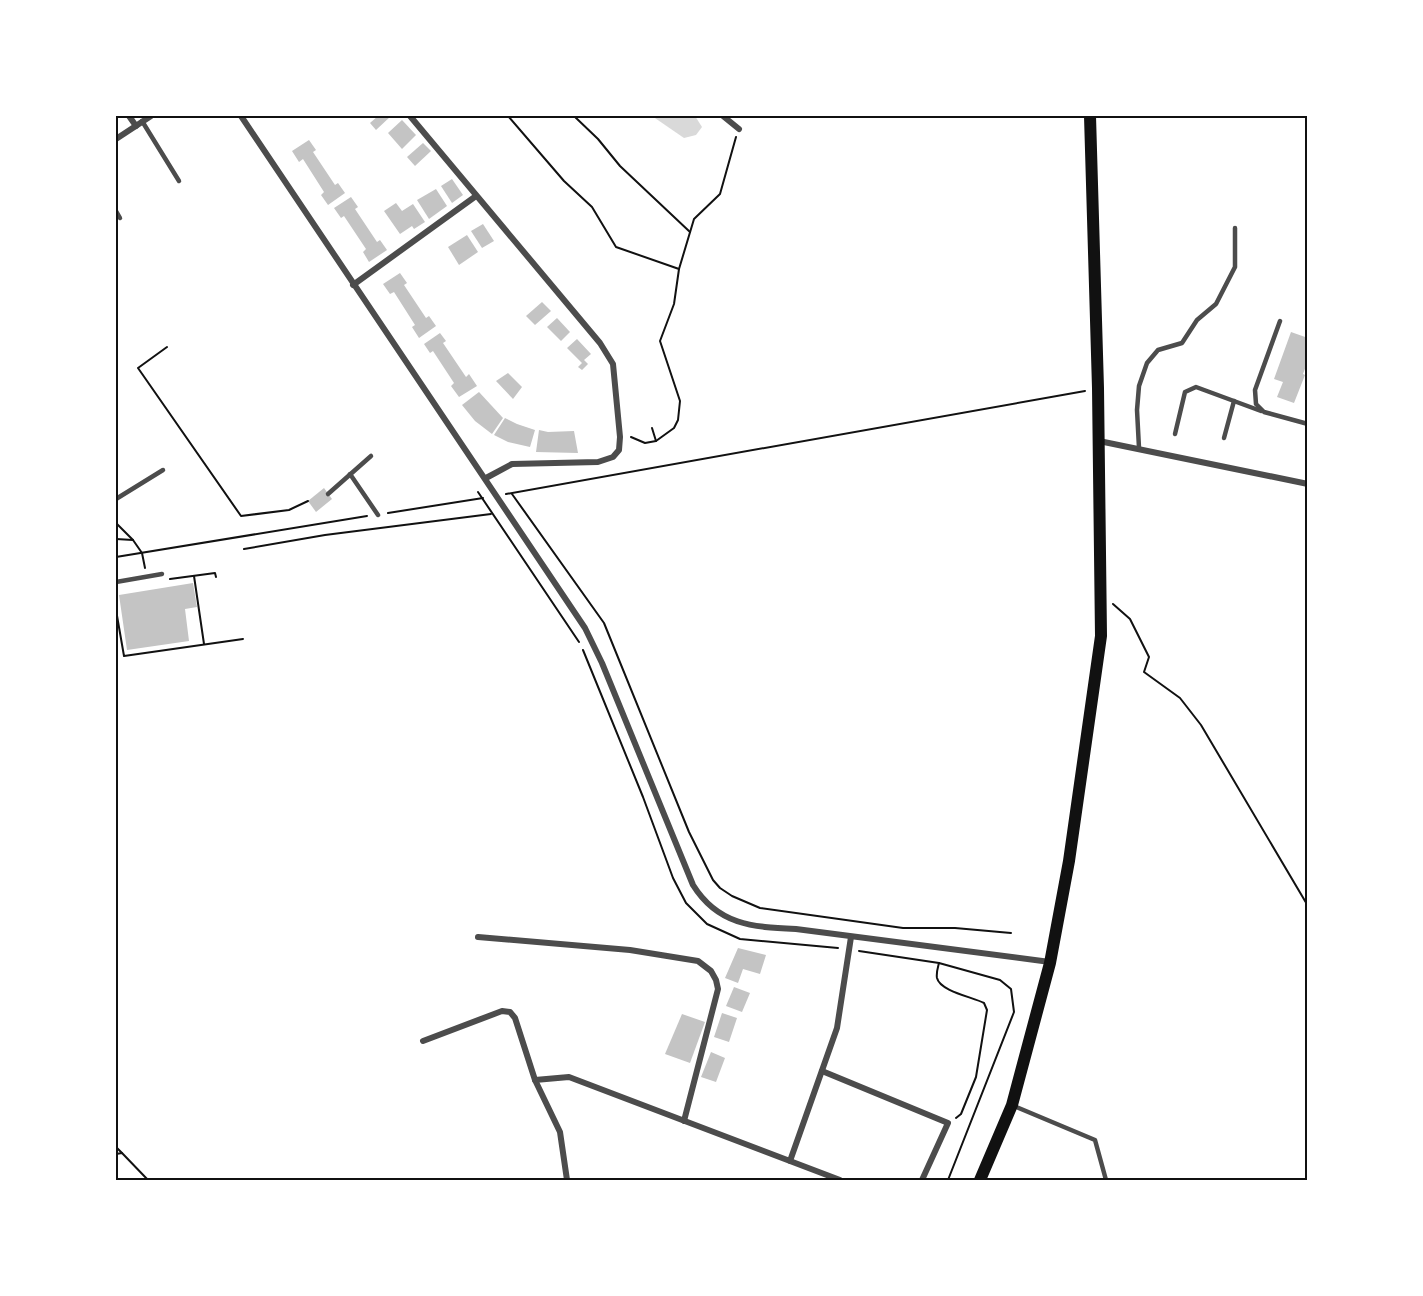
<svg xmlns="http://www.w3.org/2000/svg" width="1423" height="1296" font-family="'IBM Plex Serif',serif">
<rect width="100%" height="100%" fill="#fff"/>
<path fill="#d9d9d9" d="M652,116H695L702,127L696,135L684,138Z"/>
<g fill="#c4c4c4">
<path d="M378,116H391L376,130L370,123Z"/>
<path d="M402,120L416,135L402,149L388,133Z"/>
<path d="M309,140L316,150L313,152L335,185L338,183L345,193L328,205L321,195L324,192L303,159L299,162L292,151Z"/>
<path d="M423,143L431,151L415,166L407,157Z"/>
<path d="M452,179L463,195L452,203L441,186Z"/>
<path d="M436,189L447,206L429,219L417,200Z"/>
<path d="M351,197L358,207L355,209L377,242L380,240L387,250L369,262L363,252L366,249L344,216L341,218L334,208Z"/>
<path d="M396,203L402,211L413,204L425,222L414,229L412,226L400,234L384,211Z"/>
<path d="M483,224L494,241L482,248L471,231Z"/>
<path d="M467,235L478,252L459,265L448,247Z"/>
<path d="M400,273L407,283L404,285L426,318L429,316L436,326L419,338L412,327L415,325L394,292L390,294L383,284Z"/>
<path d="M542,302L551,311L535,325L526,316Z"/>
<path d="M557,318L570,332L561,341L547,327Z"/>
<path d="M1291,332L1308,338V361L1303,374L1305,375L1294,403L1277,397L1283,382L1274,379Z"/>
<path d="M440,333L446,341L443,343L466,377L469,374L477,386L459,397L451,386L454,383L433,351L430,353L424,344Z"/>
<path d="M577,339L591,354L584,360L588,364L582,370L578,367L582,363L567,348Z"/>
<path d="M508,373L522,387L513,399L496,381Z"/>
<path d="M479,392L503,418L492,434L475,421L462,405Z"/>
<path d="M505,418L517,424L535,430L530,447L508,442L494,435Z"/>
<path d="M539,430L548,432L574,431L578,453L536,452Z"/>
<path d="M324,488L332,499L316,512L308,501Z"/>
<path d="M193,583L197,607L185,609L189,641L127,650L119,595Z"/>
<path d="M738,948L766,955L760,974L743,969L738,983L725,978Z"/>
<path d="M734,987L750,993L742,1012L726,1006Z"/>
<path d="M722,1013L737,1018L729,1042L714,1037Z"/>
<path d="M682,1014L705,1022L690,1063L665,1054Z"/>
<path d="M711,1052L725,1058L716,1082L701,1077Z"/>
</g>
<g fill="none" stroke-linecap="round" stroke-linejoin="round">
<g stroke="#111" stroke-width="2">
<path d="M508,116L564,181L592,207L616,247L679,269L674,304L660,341L680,401L678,420L674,428L656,441L645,443L631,437"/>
<path d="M574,116L598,139L620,166L690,232"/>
<path d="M679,269L694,219L720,194L736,137"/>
<path d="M167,347L138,368L241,516L289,510L308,501"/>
<path d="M652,428L656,441"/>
<path d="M478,492L579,642"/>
<path d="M506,494L1085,391"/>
<path d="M512,494L604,623L689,832L713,880L720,888L732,896L760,908L903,928H955L1011,933"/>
<path d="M388,513L483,498"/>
<path d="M116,523L133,540"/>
<path d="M116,539L133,540L142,553L145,568"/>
<path d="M244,549L325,535L491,514"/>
<path d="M116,557L367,516"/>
<path d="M194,576L204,644"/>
<path d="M170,579L215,573L216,577"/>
<path d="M1113,604L1130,619L1149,657L1144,672L1180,698L1201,725L1308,906"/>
<path d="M116,610L124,656L243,639"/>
<path d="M583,650L643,797L673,878L686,903L707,924L740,939L838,948"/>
<path d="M859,951L939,963L1000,980L1011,989L1014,1012L948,1180"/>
<path d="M939,963C938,967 936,973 937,978C940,991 972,997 984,1003L987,1010L976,1077L961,1114L956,1118"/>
<path d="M116,1147L122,1153"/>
<path d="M116,1154L122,1153L148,1180"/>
</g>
<g stroke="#4c4c4c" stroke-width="4.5">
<path d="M142,121L179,181"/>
<path d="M116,211L120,218"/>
<path d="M1280,321L1255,390L1256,404L1264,412L1308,424"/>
<path d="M1175,434L1185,392L1196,387L1261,411"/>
<path d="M1224,438L1234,401"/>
<path d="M1139,448L1137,410L1139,386L1147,363L1158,350L1182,343L1197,320L1216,304L1235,267V228"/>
<path d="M350,474L378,515"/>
<path d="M328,494L371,456"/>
<path d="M116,499L163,470"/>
<path d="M116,582L162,574"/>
<path d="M1014,1106L1095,1140L1106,1180"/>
</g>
<g stroke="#4c4c4c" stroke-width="6">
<path d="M129,116L136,126"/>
<path d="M241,116L585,628L602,663L693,885C718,925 752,927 796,929L1050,962"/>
<path d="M410,116L600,343L613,364L620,437L619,450L613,457L598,462L512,464L486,478"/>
<path d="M723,116L739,129"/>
<path d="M116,139L151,116"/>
<path d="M353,285L476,196"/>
<path d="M1099,441L1308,484"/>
<path d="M478,937L630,950L698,961L711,971L716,980L718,989L684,1121"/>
<path d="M423,1041L502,1011L510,1012L515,1018L535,1080L560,1132L567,1180"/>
<path d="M822,1071L948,1123L922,1180"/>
<path d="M535,1080L569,1077L840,1180"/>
<path d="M790,1161L837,1028L851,937"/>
</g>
<path stroke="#111" stroke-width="12" d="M980,1180L1012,1105L1050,963L1069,861L1101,636L1098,388L1090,116"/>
</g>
<rect width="1423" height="1296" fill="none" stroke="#ffffff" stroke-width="234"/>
<rect x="117" y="117" width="1189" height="1062" fill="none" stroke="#111" stroke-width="2"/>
</svg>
